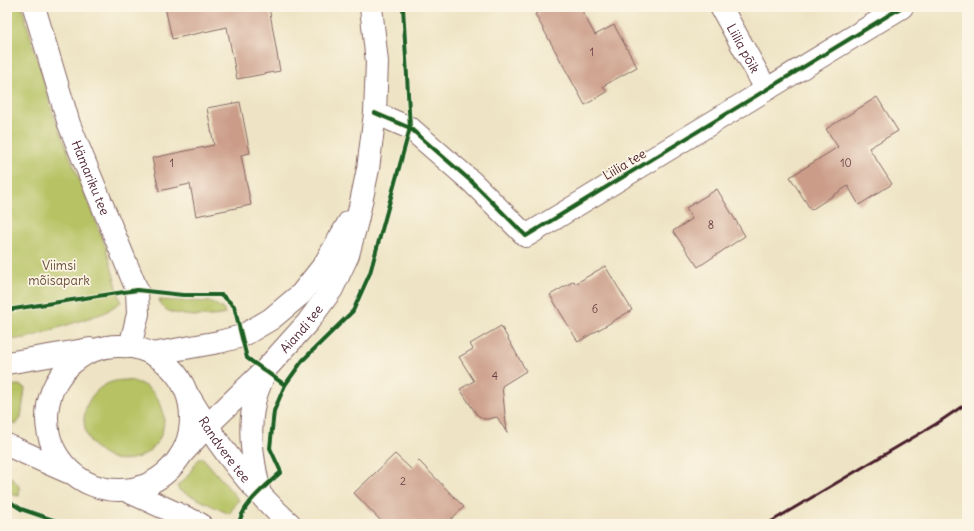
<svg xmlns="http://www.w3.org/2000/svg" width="974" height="531" font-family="Delius,sans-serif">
<rect width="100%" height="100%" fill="#fcf5e5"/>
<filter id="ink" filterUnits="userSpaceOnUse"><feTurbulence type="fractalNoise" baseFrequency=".025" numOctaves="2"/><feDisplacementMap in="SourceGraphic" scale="8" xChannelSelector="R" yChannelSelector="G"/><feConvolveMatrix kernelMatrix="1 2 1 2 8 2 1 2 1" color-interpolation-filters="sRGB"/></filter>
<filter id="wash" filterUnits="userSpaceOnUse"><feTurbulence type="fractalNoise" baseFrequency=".012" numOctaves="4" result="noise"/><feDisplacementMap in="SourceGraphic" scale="16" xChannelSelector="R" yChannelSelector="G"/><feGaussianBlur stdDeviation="0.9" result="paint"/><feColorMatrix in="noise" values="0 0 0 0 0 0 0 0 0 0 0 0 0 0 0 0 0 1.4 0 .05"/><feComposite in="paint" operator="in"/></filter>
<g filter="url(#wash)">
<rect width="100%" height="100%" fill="#eee4c5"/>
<g fill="#b6c264" stroke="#807048">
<path d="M7,7H22L53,113L106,248L121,302L104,313L27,338L7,340Z"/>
<path d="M159,300L212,302L223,309L225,314C213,318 173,317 164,308C162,306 160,302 159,300Z"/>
<circle cx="124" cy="420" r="40"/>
<path d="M19,385L25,388L21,418L16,425L7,420V386Z"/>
<path d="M199,458H203L239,500L229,514L179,490L177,486L187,477Z"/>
<path d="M7,473L19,486V496L13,495L7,491Z"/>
</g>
<g id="blocks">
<g fill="#cb9d89">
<path d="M165,7H269L280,71L237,79L227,27L172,39Z"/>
<path d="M549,7H580L595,35L614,25L637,67L603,86L607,92L585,105L535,14Z"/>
<path d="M877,97L898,131L869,148L892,184L859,205L848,186L811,210L790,177L838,147L826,129Z"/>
<path d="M240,102L250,153L241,155L251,205L196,216L190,184L159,191L152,158L214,145L207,108Z"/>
<path d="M717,189L745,236L698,267L673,231L692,219L686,208Z"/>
<path d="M605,266L632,310L578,342L550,295L574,281L575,284Z"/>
<path d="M501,326L526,371L502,386L507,433L497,417L488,419H484L477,415L460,389L474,381L459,357L473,349L470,344Z"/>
<path d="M395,454L411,469L419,461L464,507L446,524H384L354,493Z"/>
</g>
</g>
</g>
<g filter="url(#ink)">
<use href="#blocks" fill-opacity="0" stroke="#836461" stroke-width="1"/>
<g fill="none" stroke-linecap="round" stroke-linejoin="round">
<g stroke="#836461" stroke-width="24">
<g id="minor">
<path id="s1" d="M34,7L69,124L137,290L138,314L130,347"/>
<path id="s2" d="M721,7L766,89"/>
<path d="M375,113L410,128L472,182L526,236L902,7"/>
<path d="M152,354L219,342L242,336L271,319L301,294L324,265L349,222"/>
<path id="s3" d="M180,456L207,426L265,370L308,322L332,289L348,255L357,221L368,169L375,113L377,62L371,7"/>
</g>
</g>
<g stroke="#836461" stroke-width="24">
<g id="tertiary">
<circle cx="119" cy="418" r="72"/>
<path d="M7,363L90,349"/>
<path id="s4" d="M190,398C217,444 250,488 290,524"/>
<path d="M7,445L68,472"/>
<path d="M259,489C253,461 248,432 254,403C256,392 262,381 265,370"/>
<path d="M125,490L200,524"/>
</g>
</g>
<use href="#minor" stroke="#fff" stroke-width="22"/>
<use href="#tertiary" stroke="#fff" stroke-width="22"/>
<path stroke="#4a1f2b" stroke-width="3" d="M767,524L936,424L967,403"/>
<g stroke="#fcf5e5" stroke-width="6">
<g id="cycleway">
<path d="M375,113L410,128L472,182L526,236L902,7"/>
<path d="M7,310L137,290L183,295H222L234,306L247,358L285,385"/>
<path d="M7,500L21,509L65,524"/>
<path d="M239,524C242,504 267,485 281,472L270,448L274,411L285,385L303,360L353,311L370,273L410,128L403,7"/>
</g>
</g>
<use href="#cycleway" stroke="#1b5e20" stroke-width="4"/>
</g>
</g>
<g text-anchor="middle" stroke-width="3.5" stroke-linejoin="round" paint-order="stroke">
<g font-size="11" fill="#6a3e42">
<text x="592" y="56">1</text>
<text x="172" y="167">1</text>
<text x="846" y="167">10</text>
<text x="711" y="229">8</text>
<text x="595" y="313">6</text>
<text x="495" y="380">4</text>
<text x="403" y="485">2</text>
</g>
<g font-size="13" fill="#4a1f2b" stroke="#fcf5e5">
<text dy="5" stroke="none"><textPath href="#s2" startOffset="47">Liilia põik</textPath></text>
<text transform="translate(624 164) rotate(-31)" y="5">Liilia tee</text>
<text dy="5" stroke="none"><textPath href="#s1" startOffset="180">Hämariku tee</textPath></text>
<text dy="5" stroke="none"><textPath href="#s3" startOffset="176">Aiandi tee</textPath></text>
<text dy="5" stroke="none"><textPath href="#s4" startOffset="62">Randvere tee</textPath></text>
</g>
<g font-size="13" fill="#6a503c" stroke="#fcf5e5">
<text x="59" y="270">Viimsi<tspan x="59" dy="15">mõisapark</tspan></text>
</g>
</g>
<rect width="974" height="531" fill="none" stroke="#fcf5e5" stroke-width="24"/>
</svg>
